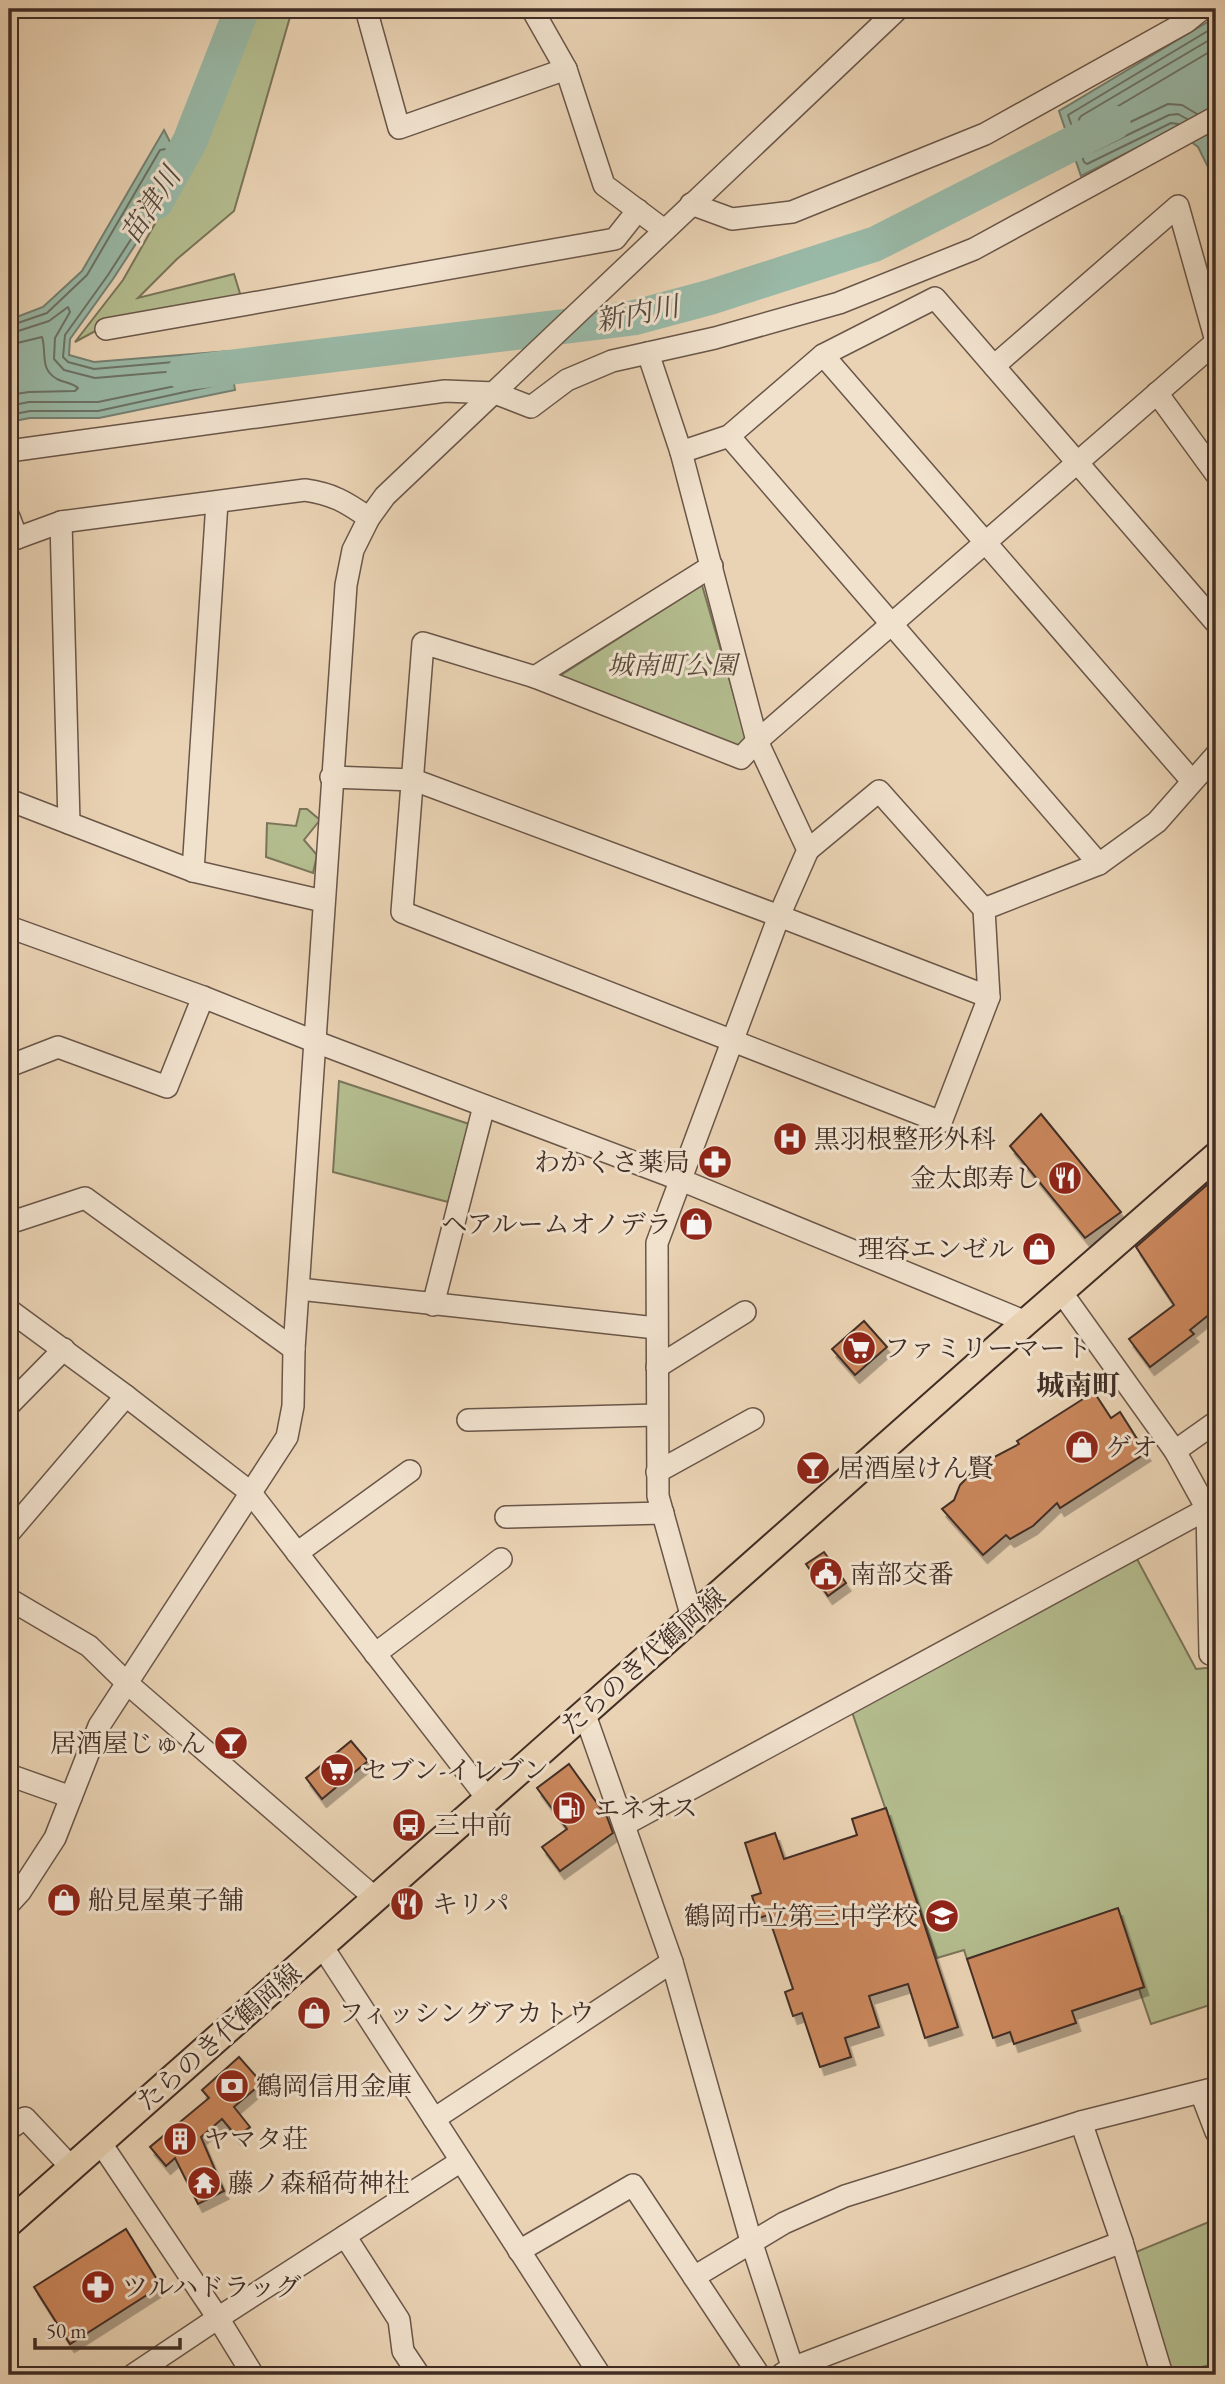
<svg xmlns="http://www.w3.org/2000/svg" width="1225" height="2384" font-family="'EB Garamond','Noto Serif JP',serif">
<defs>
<filter id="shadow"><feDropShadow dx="4.5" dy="8" stdDeviation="0" flood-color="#0004"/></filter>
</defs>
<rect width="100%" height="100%" fill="#ead3b4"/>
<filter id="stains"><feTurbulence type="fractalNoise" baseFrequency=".00286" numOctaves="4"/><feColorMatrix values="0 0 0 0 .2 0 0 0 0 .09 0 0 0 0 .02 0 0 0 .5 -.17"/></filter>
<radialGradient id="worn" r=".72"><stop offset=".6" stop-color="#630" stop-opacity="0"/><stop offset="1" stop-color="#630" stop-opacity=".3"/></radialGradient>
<g fill="#b4bd8f" stroke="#7a755a" stroke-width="2">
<path d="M254,9H296L290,17L234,211L177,259L138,298L234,274L242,300L112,322L75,342L123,280L190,162Z"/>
<path d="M702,585L746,737L738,747L558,677Z"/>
<path d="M300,809H307L320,820L304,840L317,855L313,873L266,857L267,823L296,826Z"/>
<path d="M339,1081L469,1124L448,1202L333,1172Z"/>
<path d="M1137,1559L1196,1669L1216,1667V2003L1151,2024L1139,1989L1144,1987L1118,1909L967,1959L964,1950L937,1958L852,1712Z"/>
<path d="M1216,2219V2364L1162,2375L1136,2252Z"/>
</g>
<g fill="#99b9a7" stroke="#758173" stroke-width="2">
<path d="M1216,17V207L1209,169L1198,147L1174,129L1081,176L1059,111Z"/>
<path d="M164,130L184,170L113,279L70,339L69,355L94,362L229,351L235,390L99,418H30L9,422V320L43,307L82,271Z"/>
</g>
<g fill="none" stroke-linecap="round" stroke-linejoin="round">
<g stroke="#6c7366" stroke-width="2">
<path d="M1197,114L1182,105L1168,104L1099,137L1095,136L1092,124L1093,121L1216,48"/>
<path d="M1187,119L1178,114L1169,115L1092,152L1089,150L1079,119L1081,116L1216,36"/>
<path d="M1178,124L1171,123L1087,164L1084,162L1068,115L1216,26"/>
<path d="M9,326L47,313L87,275L160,150L166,149L175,171L108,275L65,335L63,357L68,362L94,369L220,358L223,361L226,383L98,411H30L9,415"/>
<path d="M9,334L49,321L68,307L70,312L55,338L54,359L64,370L95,378L212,368L216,375L214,378L98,402H29L9,406"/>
<path d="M9,345L42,337C47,352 39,369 57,379C65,383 73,383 78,388L75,391L29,392L9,395"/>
</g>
<g stroke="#99b9a7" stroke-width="35">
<path d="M156,202L190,141L242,9"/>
<path d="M184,373L633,318L711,297L875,244L1113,123"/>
</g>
</g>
<g fill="#cb875c" stroke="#402d25" stroke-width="2" filter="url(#shadow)">
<path d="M1041,1114L1121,1212L1085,1238L1010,1146Z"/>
<path d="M1216,1177V1309L1190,1330L1194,1334L1150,1367L1129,1339L1174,1305L1136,1247Z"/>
<path d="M864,1321L887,1347L855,1375L832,1349Z"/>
<path d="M1094,1392L1111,1418L1120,1412L1146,1453L1060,1508L1057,1503L1033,1526L1010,1539L1006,1535L983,1555L942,1509L954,1500L960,1485L979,1465L1019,1444L1017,1441Z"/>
<path d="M824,1552L846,1583L828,1596L806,1564Z"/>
<path d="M351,1741L368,1761L322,1799L306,1778Z"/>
<path d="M569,1764L607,1817L613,1833L560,1871L542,1847L567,1829L537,1788Z"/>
<path d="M886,1808L958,2027L925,2038L908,1984L869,1996L879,2027L845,2038L851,2057L820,2067L802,2013L793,2016L785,1992L793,1989L768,1915L759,1918L752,1896L761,1893L745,1843L775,1833L784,1859L857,1835L852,1819Z"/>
<path d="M1118,1908L1144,1987L1072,2011L1076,2023L1014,2044L1010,2032L993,2038L967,1959Z"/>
<path d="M239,2057L262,2083L234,2107L250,2127L237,2137L222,2119L201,2137L224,2191L198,2204L175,2158L166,2166L150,2147L209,2098L202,2090Z"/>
<path d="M126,2229L161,2286L70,2344L34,2287Z"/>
</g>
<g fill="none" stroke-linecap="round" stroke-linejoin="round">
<g stroke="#6a5649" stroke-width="24">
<g id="minor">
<path d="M366,9L399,128L566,69"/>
<path d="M532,9L566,69L604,185L664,230"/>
<path d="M691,204L732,219L792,212L985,134L1186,22L1202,9"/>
<path d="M106,329L615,239L638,210"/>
<path d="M1216,342L757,741L741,758L535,677L423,643L402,912L941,1122L989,997L984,909L1099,864L1157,822L1216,755"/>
<path d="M648,353L681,452L757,741L808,850L779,916L657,1243L658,1496L692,1618"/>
<path d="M823,355L1192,781"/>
<path d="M994,366L1178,206L1216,341"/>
<path d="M1157,393L1216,474"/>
<path d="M729,436L1099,864"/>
<path d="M9,451L445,391L495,393L531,407L567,380L612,361L715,338L839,303L974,249L1216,117"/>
<path d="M681,452L729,436L823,355L935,298L1216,623"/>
<path d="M9,517L17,538"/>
<path d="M61,522L69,823"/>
<path d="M9,541L61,522L305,490C333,494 346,502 369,518"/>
<path d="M535,677L712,566"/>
<path d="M331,777L414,780L779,916L989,997"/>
<path d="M9,800L193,871L323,901"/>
<path d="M808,850L879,791L984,909"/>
<path d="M193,871L217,502"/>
<path d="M9,927L203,997L316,1042L681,1180L1026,1322"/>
<path d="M9,1066L58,1047L167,1087L203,997"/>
<path d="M9,1223L85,1198L294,1349"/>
<path d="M299,1289L656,1328"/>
<path d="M1062,1293L1175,1451L1207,1509L1210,1654H1216"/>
<path d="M433,1305L484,1106"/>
<path d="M9,1310L126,1396L250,1492L487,1798"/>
<path d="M657,1367L745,1312"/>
<path d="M9,1405L64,1349"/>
<path d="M468,1420L657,1415"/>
<path d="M1175,1451L1216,1422"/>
<path d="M657,1472L753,1419"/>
<path d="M506,1517L663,1513"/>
<path d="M9,1533L126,1396"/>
<path d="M297,1553L410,1471"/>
<path d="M9,1599L89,1646L128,1684L375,1898"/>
<path d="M375,1654L501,1559"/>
<path d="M584,1712L672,1962L751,2241L795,2375"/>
<path d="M9,1775L71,1797"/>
<path d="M624,1825L1207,1509"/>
<path d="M9,1904L20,1892L55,1838L99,1726L287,1437L293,1406L294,1349L346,585L353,550L369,518L385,496L898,9"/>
<path d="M322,1946L600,2375"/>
<path d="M1201,2093L1216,2132"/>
<path d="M434,2119L672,1962"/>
<path d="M1081,2122L1122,2242L1162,2375"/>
<path d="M9,2129L25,2118L71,2167"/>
<path d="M100,2142L218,2318L253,2375"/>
<path d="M345,2236L399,2320L403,2351L419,2375"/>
<path d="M519,2251L633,2185L759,2375"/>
<path d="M694,2277L784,2223L845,2196L1081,2122L1216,2088"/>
<path d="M782,2374L792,2368L1122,2242"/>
<path d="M133,2375L218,2318L461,2161"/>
</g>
</g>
<g stroke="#402d25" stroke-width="30">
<path id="major" d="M9,2223L1026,1322L1216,1156"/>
</g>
<use href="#minor" stroke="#f1e2ce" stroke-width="21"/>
<use href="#major" stroke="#ead3b4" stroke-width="26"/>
</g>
<defs>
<g id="hospital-disc" transform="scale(1.75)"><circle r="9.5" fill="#8f2418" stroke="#f1e2ce"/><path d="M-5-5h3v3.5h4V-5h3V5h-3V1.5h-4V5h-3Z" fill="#fff"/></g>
<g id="pharmacy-disc" transform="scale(1.75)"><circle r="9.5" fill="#8f2418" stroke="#f1e2ce"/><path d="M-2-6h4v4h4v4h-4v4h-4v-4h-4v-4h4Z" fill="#fff"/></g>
<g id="restaurant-disc" transform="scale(1.75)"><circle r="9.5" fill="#8f2418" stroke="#f1e2ce"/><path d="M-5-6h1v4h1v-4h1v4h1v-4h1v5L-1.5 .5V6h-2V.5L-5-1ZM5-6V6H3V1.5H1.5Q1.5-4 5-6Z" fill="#fff"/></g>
<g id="shop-disc" transform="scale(1.75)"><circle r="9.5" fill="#8f2418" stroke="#f1e2ce"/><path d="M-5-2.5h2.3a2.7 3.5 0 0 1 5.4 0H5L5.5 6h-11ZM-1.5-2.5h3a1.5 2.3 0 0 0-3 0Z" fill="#fff"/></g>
<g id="supermarket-disc" transform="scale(1.75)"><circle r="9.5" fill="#8f2418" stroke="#f1e2ce"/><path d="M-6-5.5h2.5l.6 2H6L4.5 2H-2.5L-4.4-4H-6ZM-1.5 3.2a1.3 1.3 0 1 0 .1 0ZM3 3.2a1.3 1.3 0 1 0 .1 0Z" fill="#fff"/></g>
<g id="bar-disc" transform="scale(1.75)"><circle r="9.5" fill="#8f2418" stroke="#f1e2ce"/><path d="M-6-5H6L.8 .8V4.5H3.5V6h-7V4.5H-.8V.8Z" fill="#fff"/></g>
<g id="civic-disc" transform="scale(1.75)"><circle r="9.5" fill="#8f2418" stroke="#f1e2ce"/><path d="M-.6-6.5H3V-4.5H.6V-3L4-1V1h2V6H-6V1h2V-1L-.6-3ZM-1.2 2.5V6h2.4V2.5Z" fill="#fff"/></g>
<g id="fuel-disc" transform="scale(1.75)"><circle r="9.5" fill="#8f2418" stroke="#f1e2ce"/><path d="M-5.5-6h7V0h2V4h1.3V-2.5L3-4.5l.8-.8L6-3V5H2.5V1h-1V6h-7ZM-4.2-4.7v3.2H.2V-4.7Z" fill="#fff"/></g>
<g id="bus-disc" transform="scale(1.75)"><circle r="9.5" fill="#8f2418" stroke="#f1e2ce"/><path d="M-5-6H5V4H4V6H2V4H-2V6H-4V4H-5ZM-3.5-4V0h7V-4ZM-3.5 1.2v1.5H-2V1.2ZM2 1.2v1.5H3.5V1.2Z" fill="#fff"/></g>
<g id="school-disc" transform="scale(1.75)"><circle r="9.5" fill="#8f2418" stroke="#f1e2ce"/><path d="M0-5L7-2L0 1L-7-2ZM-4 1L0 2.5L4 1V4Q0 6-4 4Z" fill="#fff"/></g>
<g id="bank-disc" transform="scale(1.75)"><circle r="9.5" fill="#8f2418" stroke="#f1e2ce"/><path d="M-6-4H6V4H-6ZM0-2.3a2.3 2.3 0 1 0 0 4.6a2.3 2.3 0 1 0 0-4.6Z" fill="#fff"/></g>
<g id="building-disc" transform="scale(1.75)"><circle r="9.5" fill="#8f2418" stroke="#f1e2ce"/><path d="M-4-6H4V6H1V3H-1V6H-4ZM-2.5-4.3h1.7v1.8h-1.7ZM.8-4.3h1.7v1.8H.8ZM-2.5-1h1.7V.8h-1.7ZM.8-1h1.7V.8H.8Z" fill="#fff"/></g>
<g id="temple-disc" transform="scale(1.75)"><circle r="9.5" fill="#8f2418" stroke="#f1e2ce"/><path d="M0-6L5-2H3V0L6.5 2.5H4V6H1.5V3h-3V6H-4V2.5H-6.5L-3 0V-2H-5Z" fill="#fff"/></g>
</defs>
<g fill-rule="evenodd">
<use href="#hospital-disc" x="790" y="1139"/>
<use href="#pharmacy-disc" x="715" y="1162"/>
<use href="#restaurant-disc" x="1065" y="1178"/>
<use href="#shop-disc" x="696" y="1224"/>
<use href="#shop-disc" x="1039" y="1249"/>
<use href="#supermarket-disc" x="859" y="1348"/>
<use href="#shop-disc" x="1082" y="1447"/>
<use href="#bar-disc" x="813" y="1468"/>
<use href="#civic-disc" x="826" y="1574"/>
<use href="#bar-disc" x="231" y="1743"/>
<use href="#supermarket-disc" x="337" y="1770"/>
<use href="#fuel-disc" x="569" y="1808"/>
<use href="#bus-disc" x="409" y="1825"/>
<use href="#shop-disc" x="64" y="1900"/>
<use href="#restaurant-disc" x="407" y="1904"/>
<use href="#school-disc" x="942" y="1916"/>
<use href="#shop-disc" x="314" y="2013"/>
<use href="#bank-disc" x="232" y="2086"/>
<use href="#building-disc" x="180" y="2139"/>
<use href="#temple-disc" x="204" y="2183"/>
<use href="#pharmacy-disc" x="98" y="2287"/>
</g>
<g text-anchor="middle" stroke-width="6" stroke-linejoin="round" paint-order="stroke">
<g font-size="26" font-style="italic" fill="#574a3a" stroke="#f1e2ce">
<text x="672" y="674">城南町公園</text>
</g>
<g font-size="26" fill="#402d25" stroke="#f1e2ce" text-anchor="start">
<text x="814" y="1148">黒羽根整形外科</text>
<text x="690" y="1171" text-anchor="end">わかくさ薬局</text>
<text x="1040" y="1187" text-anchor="end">金太郎寿し</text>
<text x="672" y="1233" text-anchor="end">ヘアルームオノデラ</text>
<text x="1014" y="1258" text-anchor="end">理容エンゼル</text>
<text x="884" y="1357">ファミリーマート</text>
<text x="1106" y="1456">ゲオ</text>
<text x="838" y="1477">居酒屋けん賢</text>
<text x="850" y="1583">南部交番</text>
<text x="206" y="1752" text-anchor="end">居酒屋じゅん</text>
<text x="362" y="1779">セブン-イレブン</text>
<text x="594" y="1817">エネオス</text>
<text x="434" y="1834">三中前</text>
<text x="88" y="1909">船見屋菓子舗</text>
<text x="432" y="1913">キリパ</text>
<text x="918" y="1925" text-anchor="end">鶴岡市立第三中学校</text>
<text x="338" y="2022">フィッシングアカトウ</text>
<text x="256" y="2095">鶴岡信用金庫</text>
<text x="204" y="2148">ヤマタ荘</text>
<text x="228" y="2192">藤ノ森稲荷神社</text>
<text x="122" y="2296">ツルハドラッグ</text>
</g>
<g font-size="26" fill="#402d25" stroke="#f1e2ce">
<text transform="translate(643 1661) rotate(-41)" y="9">たらのき代鶴岡線</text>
<text transform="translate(219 2037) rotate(-41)" y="9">たらのき代鶴岡線</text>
</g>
<g font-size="28" font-style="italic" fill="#52493f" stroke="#f1e2ce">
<text transform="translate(150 205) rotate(-57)" y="10">苗津川</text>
<text transform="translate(637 313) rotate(-11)" y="10">新内川</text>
</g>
<g font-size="28" font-weight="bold" fill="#402d25" stroke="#f1e2ce">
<text x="1078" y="1395">城南町</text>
</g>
</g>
<rect width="1225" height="2384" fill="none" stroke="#ead3b4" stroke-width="35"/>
<rect x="10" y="10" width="1204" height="2363" fill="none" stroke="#402d25" stroke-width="3.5"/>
<rect x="18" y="18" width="1190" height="2349" fill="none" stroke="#402d25" stroke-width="2"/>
<path d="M35 2338v10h145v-10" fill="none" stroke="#402d25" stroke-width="3.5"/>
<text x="46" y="2338" font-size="21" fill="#402d25" stroke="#f1e2ce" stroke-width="5" paint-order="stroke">50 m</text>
<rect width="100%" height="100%" filter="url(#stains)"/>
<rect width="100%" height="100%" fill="url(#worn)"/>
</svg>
